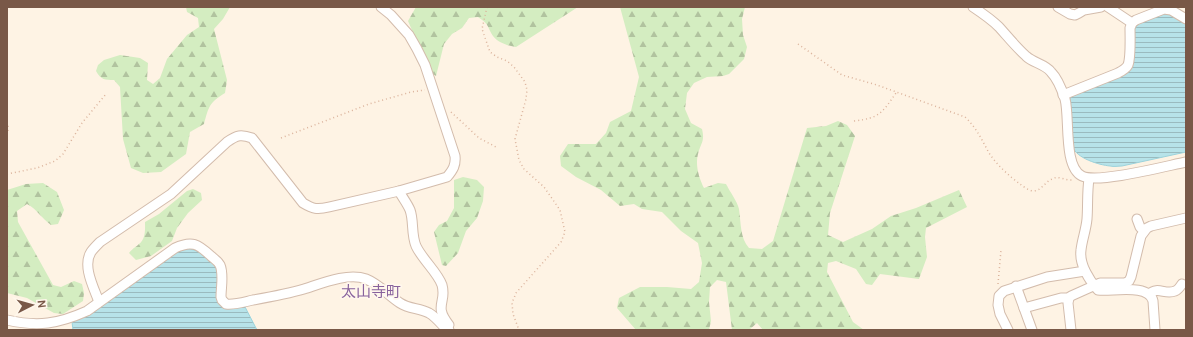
<svg xmlns="http://www.w3.org/2000/svg" width="1193" height="337" font-family="Cabin,'Noto Sans JP',sans-serif">
<defs>
<pattern id="forest-firs" width="22" height="20" patternUnits="userSpaceOnUse"><rect width="22" height="20" fill="#d4edc1"/><path d="M5 1l3.5 6h-7zM16 11l3.5 6h-7z" fill="#b1c39f"/></pattern>
<pattern id="water-rules" width="6" height="5" patternUnits="userSpaceOnUse"><rect width="6" height="5" fill="#b7e3e9"/><path d="M0 2.5h6" fill="none" stroke="#9abbbf"/></pattern>
</defs>
<rect width="100%" height="100%" fill="#fef3e4"/>
<g fill="url(#forest-firs)">
<path d="M186,7H230L223,19L214,29L227,80L225,93C209,103 209,106 204,124L190,132L186,154L161,172L143,173L131,168L123,139L120,87L114,80C105,80 101,80 96,71L98,65L104,60L120,55L140,58L148,63L147,80L153,84L160,78L167,59L187,35L199,27L198,18L187,12Z"/>
<path d="M416,7H578L516,47C509,46 498,43 493,36C486,25 490,25 478,17L469,18L462,28L452,34L444,44L436,76L430,72L408,21Z"/>
<path d="M620,7H745L742,19L743,35L747,47L744,59L729,74L723,76L707,77L694,83L687,93L685,109L691,123L702,129C705,142 701,142 698,154C695,165 699,178 704,188L718,183L726,184C730,192 737,201 739,209C741,223 740,238 749,248L762,249L773,241L807,128L826,126L838,121L847,125L855,136L830,213L828,235L843,242L872,229L891,216L916,208L959,190L967,207L926,228L925,237L927,257L919,279L880,274L872,285L866,284L856,269L836,261L828,263L827,272L853,322L864,330H763L757,323L749,330H732L726,282L717,280L710,287L709,302L711,321L709,330H636L617,308L619,298L640,287H667L691,289L699,282L702,263L698,243L681,231L662,212L642,209L634,204L620,206L601,190L576,177L561,166L560,156L568,144H596L606,133L610,122L631,111L639,77Z"/>
<path d="M463,177L477,180L484,187L483,201L477,218L466,231L458,253L446,266L442,265L434,232L439,225L447,221L454,208V180Z"/>
<path d="M43,183L57,192L64,210L58,224L51,225C41,218 38,210 27,204L17,211L18,222L53,285L61,287L74,281L82,284L84,293L83,301L63,314L54,313L27,298L7,293V190L26,184Z"/>
<path d="M193,189L201,193L202,200L188,213L177,228L172,241L151,256L136,260L129,253C134,247 135,248 139,244C146,239 145,229 145,222L159,214L187,191Z"/>
</g>
<g fill="url(#water-rules)" stroke="#9cd3dc">
<path d="M1168,14L1173,16L1186,23V152L1122,166C1118,166 1114,167 1110,166C1099,165 1076,158 1073,147C1070,133 1072,115 1070,100L1071,96L1122,75L1134,30C1140,19 1156,15 1168,14Z"/>
<path d="M186,249C198,248 217,261 218,274C219,282 217,290 217,297L244,305L257,330H73L72,322L91,313L175,253Z"/>
</g>
<g fill="none" stroke-linecap="round" stroke-linejoin="round">
<g stroke="#d3bcac" stroke-width="11">
<g id="minor">
<path d="M973,7C982,13 991,19 999,27C1008,37 1016,47 1026,56C1033,63 1045,64 1051,72C1058,79 1062,90 1065,99C1070,117 1063,167 1082,176C1098,184 1166,166 1186,162"/>
<path d="M1058,7L1070,14L1075,15L1079,13L1084,10L1101,7"/>
<path d="M1108,7L1132,23"/>
<path d="M1063,95L1118,73C1122,71 1126,69 1128,65C1131,57 1130,36 1130,28L1132,23L1136,20L1164,9L1171,10L1186,19"/>
<path d="M1089,179C1087,192 1088,206 1087,219C1086,230 1082,240 1081,250C1079,264 1089,280 1098,290C1111,292 1149,283 1153,301L1155,330"/>
<path d="M399,191C402,197 407,203 410,210C414,221 411,234 416,246C422,259 438,273 442,285C447,303 433,305 449,325"/>
<path d="M1137,219L1140,227L1144,231"/>
<path d="M1016,286L1032,330"/>
<path d="M1149,294C1158,286 1165,295 1175,291C1178,290 1180,287 1182,284"/>
<path d="M99,302C94,288 82,266 91,252C93,249 97,245 100,242L171,194L227,142C237,135 241,134 252,138L303,203C313,209 317,210 329,207L399,191L447,177C453,170 456,165 455,156L425,65L417,49L409,35L391,15L381,7"/>
<path d="M1024,308L1061,298H1069"/>
<path d="M7,320C38,327 58,324 87,311L175,248C192,240 198,244 211,256C214,259 218,261 220,265C224,274 221,287 221,297L222,300L226,304C235,305 244,302 253,300C270,297 287,294 304,289C320,284 348,272 366,279C379,284 389,296 400,303C409,309 419,308 429,313C436,317 441,324 447,330H449"/>
<path d="M1008,330L1000,314L998,305L999,296L1004,291L1047,277L1085,271"/>
<path d="M1071,330L1068,303L1069,298L1071,296L1100,283H1125L1129,281L1131,277L1141,236L1147,228L1151,226L1186,218"/>
</g>
</g>
<g stroke="#dbb39c" stroke-width="1.5" stroke-dasharray="1 3" stroke-linecap="butt">
<path d="M487,7L482,29L490,52L497,57L507,61L514,67L525,82L527,90L526,99L515,139L519,160L524,169L544,187L560,210L565,232L561,242L516,293L512,303L513,314L519,330"/>
<path d="M798,44L842,75L877,85L965,117C976,127 982,140 989,153C997,165 1009,176 1020,184C1024,187 1029,191 1034,191C1042,190 1045,182 1052,179C1058,175 1066,181 1073,180"/>
<path d="M451,112L479,138L496,147"/>
<path d="M854,121C880,118 882,113 896,93"/>
<path d="M7,122C8,125 9,129 7,133"/>
<path d="M281,138L369,104L411,92L425,90"/>
<path d="M7,174L37,168L55,161L63,154L82,123L106,94"/>
<path d="M998,284L1001,250"/>
</g>
<use href="#minor" stroke="#fff" stroke-width="9"/>
</g>
<g text-anchor="middle" stroke-width="3.5" stroke-linejoin="round" paint-order="stroke">
<g font-size="15" fill="#88629d" stroke="#fff7ec">
<text x="371" y="297">太山寺町</text>
</g>
</g>
<rect width="1193" height="337" fill="none" stroke="#795847" stroke-width="16"/>
<g transform="translate(32 305) rotate(84)" stroke="#fff7ec" stroke-width="3" paint-order="stroke">
<path d="M0-3L7 15L0 10L-7 15Z" fill="#795847"/>
<text y="-6" font-size="11" font-weight="bold" text-anchor="middle" fill="#795847">N</text>
</g>
</svg>
